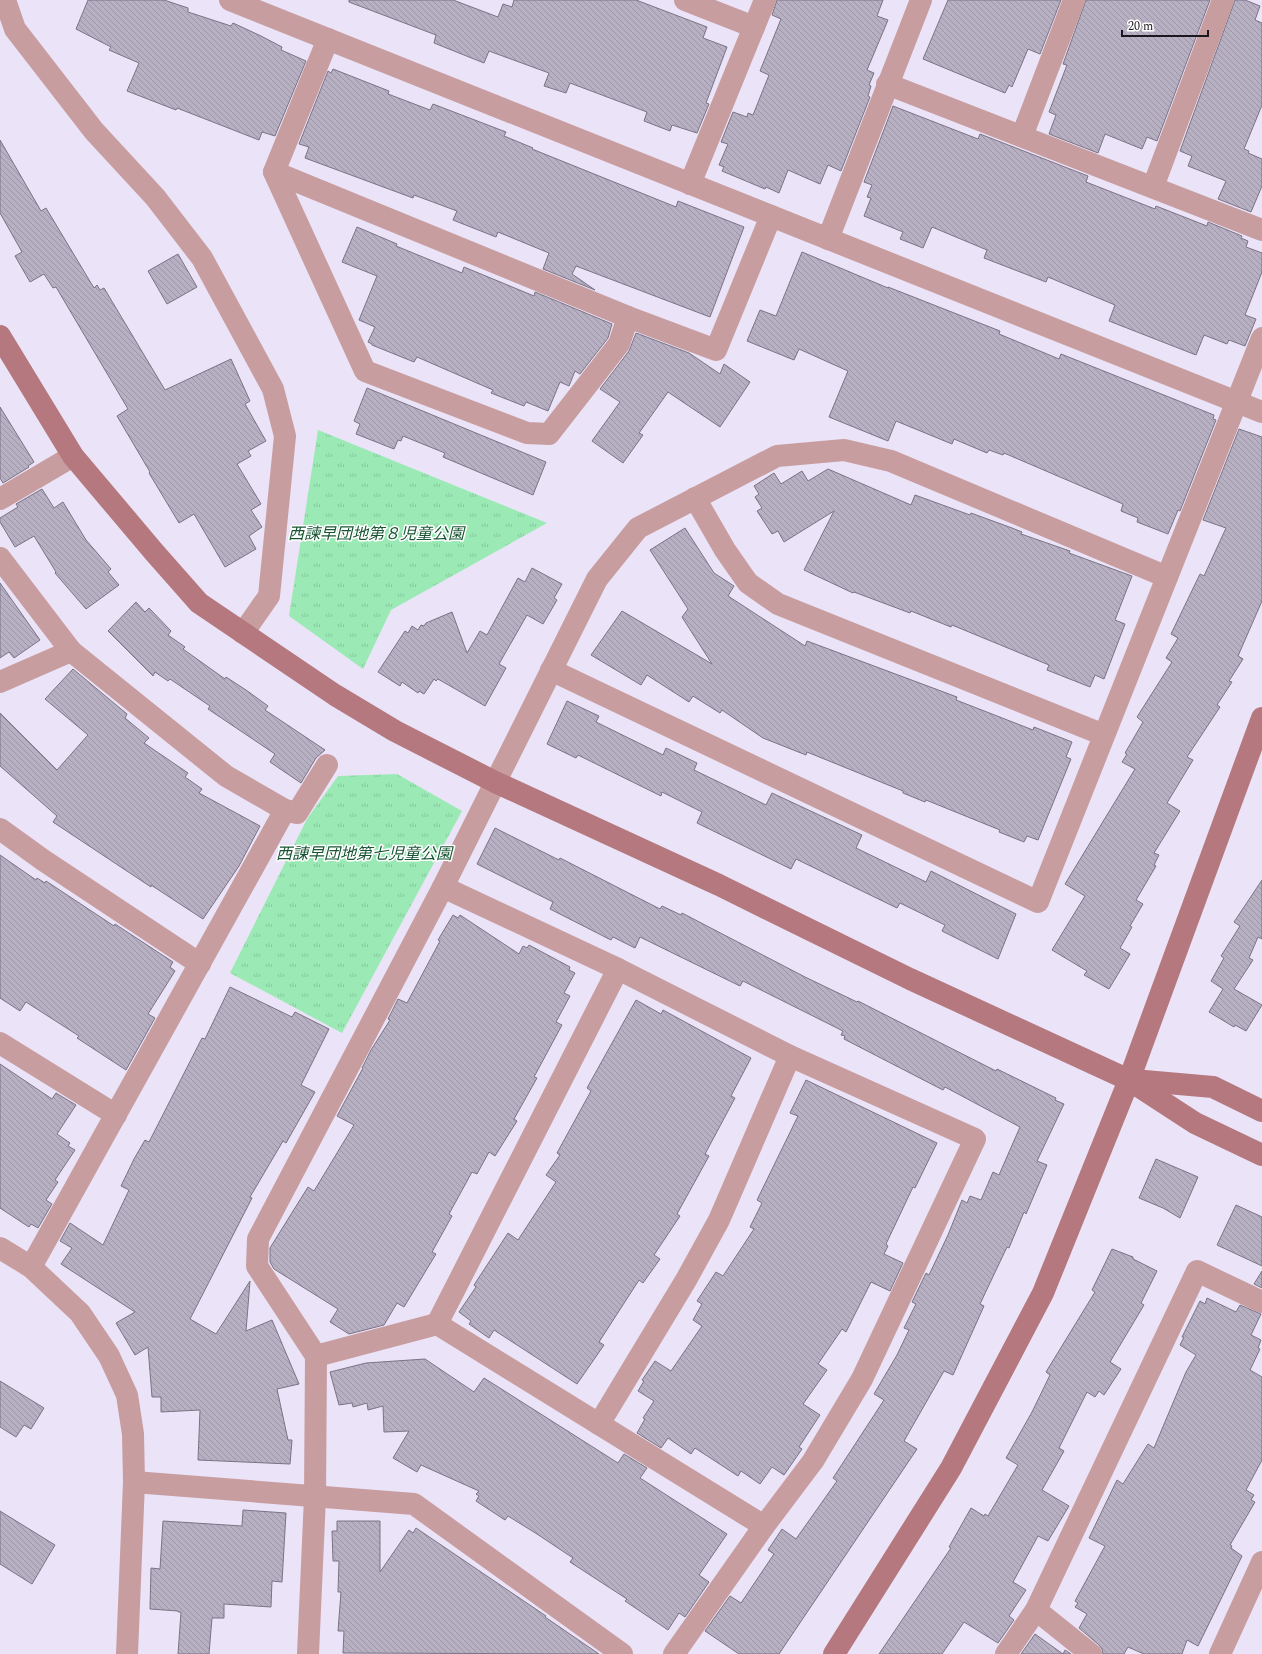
<svg xmlns="http://www.w3.org/2000/svg" width="1262" height="1654" font-family="Spectral,'Noto Sans JP',serif">
<defs>
<pattern id="grass-tufts" width="24" height="20" patternUnits="userSpaceOnUse"><rect width="24" height="20" fill="#9beab6"/><path d="M3 7l-1-3M5 7V3M7 7l1-3M15 17l-1-3M17 17v-4M19 17l1-3" fill="none" stroke="#85c89c"/></pattern>
<pattern id="building-back-hatch" width="6" height="6" patternUnits="userSpaceOnUse"><rect width="6" height="6" fill="#b7afc2"/><path d="M-1 5l2 2M0 0l6 6M5-1l2 2" fill="none" stroke="#9d96a6"/></pattern>
</defs>
<rect width="100%" height="100%" fill="#ebe3f7"/>
<g fill="url(#grass-tufts)">
<path d="M318,430L547,523L391,610L363,669L289,616Z"/>
<path d="M397,774L462,811L342,1033L230,973L307,819L338,776Z"/>
</g>
<g fill="url(#building-back-hatch)" stroke="#7b7385">
<path d="M88,0H164L188,8V12L231,26L233,23L261,36L282,47L281,50L306,61L275,136L262,132L259,140L177,108L176,110L127,91L139,63L109,50L111,47L76,29Z"/>
<path d="M349,0H453L498,17L503,4L512,7L514,0H636L707,27L703,38L727,47L706,103L709,104L697,133L672,125L670,131L644,121L647,112L570,83L566,93L544,86L549,73L489,51L484,63L434,43L436,35L349,2Z"/>
<path d="M777,0H883L877,16L888,20L867,70L874,73L869,85L871,86L868,96L870,97L841,171L828,165L820,184L788,170L779,193L766,187L765,189L722,171L724,167L719,165L728,144L721,142L733,112L747,117L748,113L753,115L769,75L760,71L781,19L772,15Z"/>
<path d="M948,0H1061L1040,54L1028,49L1012,87L1009,85L1005,93L923,59Z"/>
<path d="M1086,0H1210L1157,141L1147,137L1142,149L1105,134L1098,153L1049,134L1056,115L1049,112L1067,65L1063,64Z"/>
<path d="M1235,0H1245L1260,6L1255,20L1262,23V105L1244,149L1249,151L1248,153L1262,159V186L1251,212L1218,199L1226,181L1188,166L1192,156L1180,151Z"/>
<path d="M333,69L389,91L388,94L430,110L433,104L506,132L504,136L533,148L532,149L676,207L678,201L744,227L710,317L576,266L572,274L595,290L543,269L549,253L498,232L496,237L453,220L457,211L414,195L413,198L305,158L309,147L299,144L328,71L331,73Z"/>
<path d="M893,106L978,139L980,134L1088,176L1086,182L1155,209L1156,206L1207,226L1208,222L1242,236L1241,238L1248,241L1246,247L1262,253V272L1245,315L1256,319L1245,346L1229,340L1227,344L1204,335L1196,355L1109,321L1115,305L1048,277L1046,282L984,258L987,250L932,227L923,248L900,239L903,232L864,216L871,198L867,197L872,185L864,182Z"/>
<path d="M0,140L41,211L46,208L94,288L97,285L100,290L104,288L165,390L231,359L250,401L245,404L266,441L248,451L251,456L237,464L261,504L251,510L262,527L249,536L256,549L225,567L194,514L179,523L149,473L150,472L117,416L128,409L56,287L53,288L44,274L30,282L15,256L22,252L0,213Z"/>
<path d="M357,227L397,244L396,246L462,273L464,267L534,296L535,292L612,324L608,338L580,374L575,371L569,386L560,382L548,411L526,402L524,406L491,393L493,390L417,357L414,362L372,345V344L368,342L375,327L359,320L377,276L342,262Z"/>
<path d="M802,252L888,288V287L1000,331L999,334L1059,359L1061,354L1214,415L1213,419L1216,420L1180,511L1178,510L1168,534L1137,522L1138,518L1121,511L1123,504L1004,453L1003,455L989,450L987,453L954,439L952,444L896,421L888,441L829,417L848,371L799,349L794,360L747,341L760,310L776,316Z"/>
<path d="M178,254L197,287L167,304L148,271Z"/>
<path d="M636,333L689,353L720,374L724,364L750,382L720,427L668,392L639,433L643,435L623,463L592,441L620,402L600,389L629,351Z"/>
<path d="M367,388L546,462L533,495L443,457L445,453L403,436L401,441L398,440L394,449L356,434L360,424L354,421Z"/>
<path d="M0,407L34,462L28,466L29,467L3,483L0,478Z"/>
<path d="M1239,429L1262,437V601L1238,656L1243,659L1229,681L1232,682L1217,705L1220,707L1187,757L1193,760L1167,803L1180,811L1154,853L1159,855L1154,865L1156,866L1136,900L1143,904L1130,926L1132,927L1120,948L1130,954L1109,989L1084,975L1087,971L1052,950L1085,896L1065,884L1135,769L1122,762L1127,754L1125,753L1143,722L1137,717L1172,662L1166,658L1178,638L1171,634L1200,574L1204,576L1226,528L1203,520Z"/>
<path d="M828,469L911,505L915,495L970,515L971,513L1012,528L1022,532L1021,534L1070,551L1069,553L1132,576L1115,620L1125,624L1104,679L1095,675L1090,687L1047,670L1049,665L952,625L951,627L911,611L910,613L854,592L853,593L804,570L834,511L784,542L778,531L772,534L757,511L762,508L755,497L759,494L754,486L774,473L781,484L802,471L808,481Z"/>
<path d="M42,489L54,508L63,502L86,540L111,569L108,572L119,585L86,609L55,573L56,572L34,536L15,547L0,522V518L18,507L16,504Z"/>
<path d="M685,528L714,573L734,586L728,596L805,646L807,641L957,697L956,700L1033,730L1034,727L1072,742L1066,757L1071,759L1038,840L1027,836L1024,842L999,832L1000,830L926,800L925,802L903,793V791L807,752L806,755L763,738L722,710L720,713L693,696L689,702L647,675L641,685L591,655L622,611L712,664L682,617L688,609L650,550Z"/>
<path d="M532,568L562,584L554,598L557,600L543,624L527,615L499,664L506,668L485,706L438,679L436,681L434,679L424,694L419,691L418,693L402,682L400,686L378,672L405,631L408,633L412,626L418,630L421,625L424,626L426,623L452,612L467,653L480,631L487,635L518,578L525,582Z"/>
<path d="M0,583L40,640L14,658L9,652L0,658Z"/>
<path d="M136,602L145,612L149,608L171,631L168,635L185,647L183,649L225,679L226,677L246,690L268,706L265,710L325,750L316,758L301,783L270,762L275,754L208,709L210,706L170,679L168,681L155,672L153,676L108,631Z"/>
<path d="M73,669L127,714L125,718L149,738L144,743L188,773L185,777L202,789L199,793L260,826L239,866L203,919L151,885V887L53,822L57,816L0,766V713L57,770L88,735L45,699Z"/>
<path d="M567,701L599,716L596,722L663,755L666,748L697,763L694,770L766,805L772,793L862,835L856,848L926,882L931,871L1016,914L998,959L942,931L945,925L900,903L897,908L796,859L791,869L697,823L702,812L662,792L661,796L578,755L576,758L547,744Z"/>
<path d="M495,828L559,860L560,858L660,909L662,906L681,915L682,913L805,977L857,1002L858,1001L996,1071L997,1069L1056,1098L1055,1100L1064,1104L1037,1161L1047,1165L1026,1214L1024,1212L1009,1248L1007,1247L980,1304L984,1306L953,1375L944,1371L904,1441L917,1449L779,1654H739L705,1631L730,1596L741,1603L774,1554L768,1550L782,1529L796,1539L837,1481L833,1478L884,1400L874,1394L897,1355L909,1330L904,1328L916,1304L912,1302L926,1273L929,1275L948,1235L962,1200L967,1203L970,1196L981,1200L993,1172L999,1175L1020,1127L945,1087L943,1090L844,1039L845,1036L841,1035L843,1031L743,981L740,986L640,937L635,948L613,937L611,940L550,909L553,902L477,864Z"/>
<path d="M0,855L36,880L37,878L45,883L46,881L114,926L115,924L173,962L170,967L175,971L148,1014L155,1018L126,1070L77,1038L79,1036L26,1002L20,1011L0,998Z"/>
<path d="M1262,880V939L1258,937L1249,958L1253,960L1234,989L1262,1005L1246,1031L1235,1025L1234,1027L1209,1012L1223,989L1211,981L1224,958L1221,956L1240,926L1234,922Z"/>
<path d="M453,915L458,918L460,915L519,954L523,946L527,948L529,945L570,967L569,970L575,973L564,993L570,996L556,1022L562,1025L534,1077L537,1078L514,1119L517,1121L495,1156L489,1152L477,1174L472,1172L449,1214L452,1216L432,1252L436,1254L404,1307L397,1303L384,1325L349,1334L330,1322L338,1309L274,1269L270,1262V1248L308,1187L314,1191L354,1125L337,1116L363,1068H362L371,1050L390,1020L388,1019L398,999L407,1003L440,941L438,940Z"/>
<path d="M230,987L292,1017L295,1012L329,1029L301,1085L315,1092L286,1143L283,1141L250,1197L252,1198L190,1319L216,1334L250,1281L246,1331L272,1320L299,1384L277,1389L288,1440H292L290,1464L198,1460L200,1410L161,1412V1397H152L148,1347L135,1355L116,1323L135,1312L61,1264L72,1248L60,1241L70,1223L103,1245L129,1190L121,1186L134,1159L145,1140L149,1142L202,1038L205,1039Z"/>
<path d="M636,1000L661,1014L663,1010L751,1058L731,1096L735,1098L705,1154L709,1156L677,1214L680,1216L654,1255L660,1259L643,1283L639,1280L599,1342L604,1345L577,1384L494,1330L489,1338L469,1324L471,1321L459,1312L476,1287L474,1285L508,1233L518,1240L556,1182L546,1175L560,1155L557,1153L591,1091L587,1088Z"/>
<path d="M0,1064L52,1099L56,1093L76,1105L57,1134L70,1143L68,1146L75,1150L55,1180L58,1182L46,1200L52,1204L38,1228L31,1224L29,1227L0,1208Z"/>
<path d="M806,1080L937,1143L915,1188L913,1187L886,1244L888,1246L884,1254L903,1263L890,1291L871,1282L846,1332L842,1329L818,1364L827,1370L803,1404L820,1415L799,1447L802,1449L784,1475L772,1467L760,1484L741,1471L738,1476L695,1448L691,1454L668,1438L661,1448L637,1433L645,1419L643,1418L654,1401L638,1391L644,1381L642,1380L655,1361L671,1371L702,1326L693,1320L702,1304L697,1301L716,1272L723,1276L754,1229L750,1227L762,1203L757,1200L798,1116L790,1113Z"/>
<path d="M1156,1159L1198,1177L1180,1218L1163,1208L1139,1198Z"/>
<path d="M1236,1205L1262,1217V1266L1217,1245Z"/>
<path d="M1112,1249L1133,1257V1259L1157,1271L1141,1303L1144,1305L1110,1362L1121,1369L1104,1395L1099,1391L1095,1397L1087,1392L1059,1448L1064,1451L1042,1490L1069,1506L1048,1541L1038,1536L1013,1582L1026,1590L1009,1616L1014,1620L998,1643L964,1622L942,1654H879L951,1548L949,1547L971,1508L984,1516L985,1514L988,1516L1018,1465L1006,1458L1032,1412L1050,1375L1046,1372L1095,1292L1092,1290Z"/>
<path d="M1262,1271V1288L1254,1284Z"/>
<path d="M1207,1298L1236,1312L1240,1305L1261,1314L1251,1335L1261,1340L1258,1348L1260,1349L1250,1370L1262,1377V1460L1246,1490L1254,1495L1251,1500L1255,1502L1230,1545L1232,1546L1231,1548L1242,1556L1198,1646L1187,1640L1182,1654H1144L1128,1647L1124,1654H1103L1102,1649L1099,1645L1079,1628L1087,1614L1075,1607L1078,1603L1075,1601L1105,1546L1089,1538L1117,1480L1123,1484L1148,1444L1154,1448L1186,1372L1196,1355L1180,1345L1184,1337H1182L1200,1301L1205,1304Z"/>
<path d="M425,1359L474,1392L484,1378L618,1463L624,1454L647,1468L640,1478L727,1534L699,1575L709,1582L685,1617L679,1613L668,1630L625,1601L627,1599L570,1562L573,1558L537,1534L508,1516L505,1520L476,1501L479,1496L476,1494L479,1491L421,1465L417,1472L393,1458L409,1431L384,1432L383,1406L368,1410L367,1403L353,1407L352,1403L339,1405L330,1372L366,1363Z"/>
<path d="M0,1381L44,1408L31,1429L24,1425L16,1437L0,1427Z"/>
<path d="M243,1510L286,1513L282,1582L272,1581L271,1607L224,1604V1618H212L209,1654H178L181,1612H178V1611L150,1609L151,1568L160,1569L163,1521L242,1526Z"/>
<path d="M0,1511L55,1545L32,1584L0,1564Z"/>
<path d="M337,1521H380V1572L409,1530L413,1533L416,1528L546,1616L545,1617L599,1654L343,1653L344,1631H338L341,1592H338L339,1561H333L332,1531H337Z"/>
<path d="M1035,1634L1063,1654L1065,1650L1071,1654H1021Z"/>
</g>
<g fill="none" stroke-linecap="round" stroke-linejoin="round">
<g stroke="#c79da0" stroke-width="22">
<path d="M5,0L15,29L94,131L155,197L202,258L273,389L285,436L269,596L243,633"/>
<path d="M230,0L1262,412"/>
<path d="M685,0L754,27"/>
<path d="M328,39L274,172L365,371L527,433L549,434L619,344L628,317L716,350L771,216"/>
<path d="M887,84L1262,230"/>
<path d="M1022,136L1074,0"/>
<path d="M274,172L628,317"/>
<path d="M690,184L765,0"/>
<path d="M1153,187L1223,0"/>
<path d="M828,239L921,0"/>
<path d="M695,498L725,550L748,583L778,604L1104,735"/>
<path d="M0,499L73,456"/>
<path d="M0,558L71,651"/>
<path d="M551,670L1038,902L1262,338"/>
<path d="M0,682L71,651L226,776L285,810L297,813L327,765"/>
<path d="M0,829L43,860L200,964"/>
<path d="M443,887L618,969L790,1056L975,1139L862,1379L813,1461L764,1526L674,1654"/>
<path d="M0,1043L116,1115"/>
<path d="M0,1248L31,1267L80,1313L109,1356L127,1395L133,1434L134,1482L127,1654"/>
<path d="M31,1267L285,810"/>
<path d="M437,1324L618,969"/>
<path d="M316,1356L437,1324L764,1526"/>
<path d="M599,1424L686,1280L719,1220L790,1056"/>
<path d="M134,1482L414,1504L622,1654"/>
<path d="M1036,1610L1091,1654"/>
<path d="M308,1654L315,1497L316,1356L257,1266L258,1239L443,887L597,579L638,528L777,456L844,450L891,461L1167,577"/>
<path d="M1006,1654L1036,1610L1197,1271L1262,1302"/>
<path d="M1220,1654L1262,1562"/>
</g>
<g stroke="#b4787e" stroke-width="22">
<path d="M0,336L73,456L154,552L199,603L335,695L395,731L495,782L719,885L910,979L1129,1080L1195,1123L1262,1155"/>
<path d="M1133,1080L1213,1087L1262,1111"/>
<path d="M834,1654L951,1468L1043,1293L1129,1080L1262,718"/>
</g>
</g>
<g text-anchor="middle" stroke-width="3" stroke-linejoin="round" paint-order="stroke">
<g font-size="16" font-style="italic" fill="#185533" stroke="#fff">
<text x="376" y="539">西諫早団地第８児童公園</text>
<text x="364" y="859">西諌早団地第七児童公園</text>
</g>
</g>
<path d="M1122 30v6h86v-6" fill="none" stroke="#1a171e" stroke-width="2"/>
<text x="1128" y="30" font-size="12" fill="#1a171e" stroke="#ffffff" stroke-width="3" paint-order="stroke">20 m</text>
</svg>
